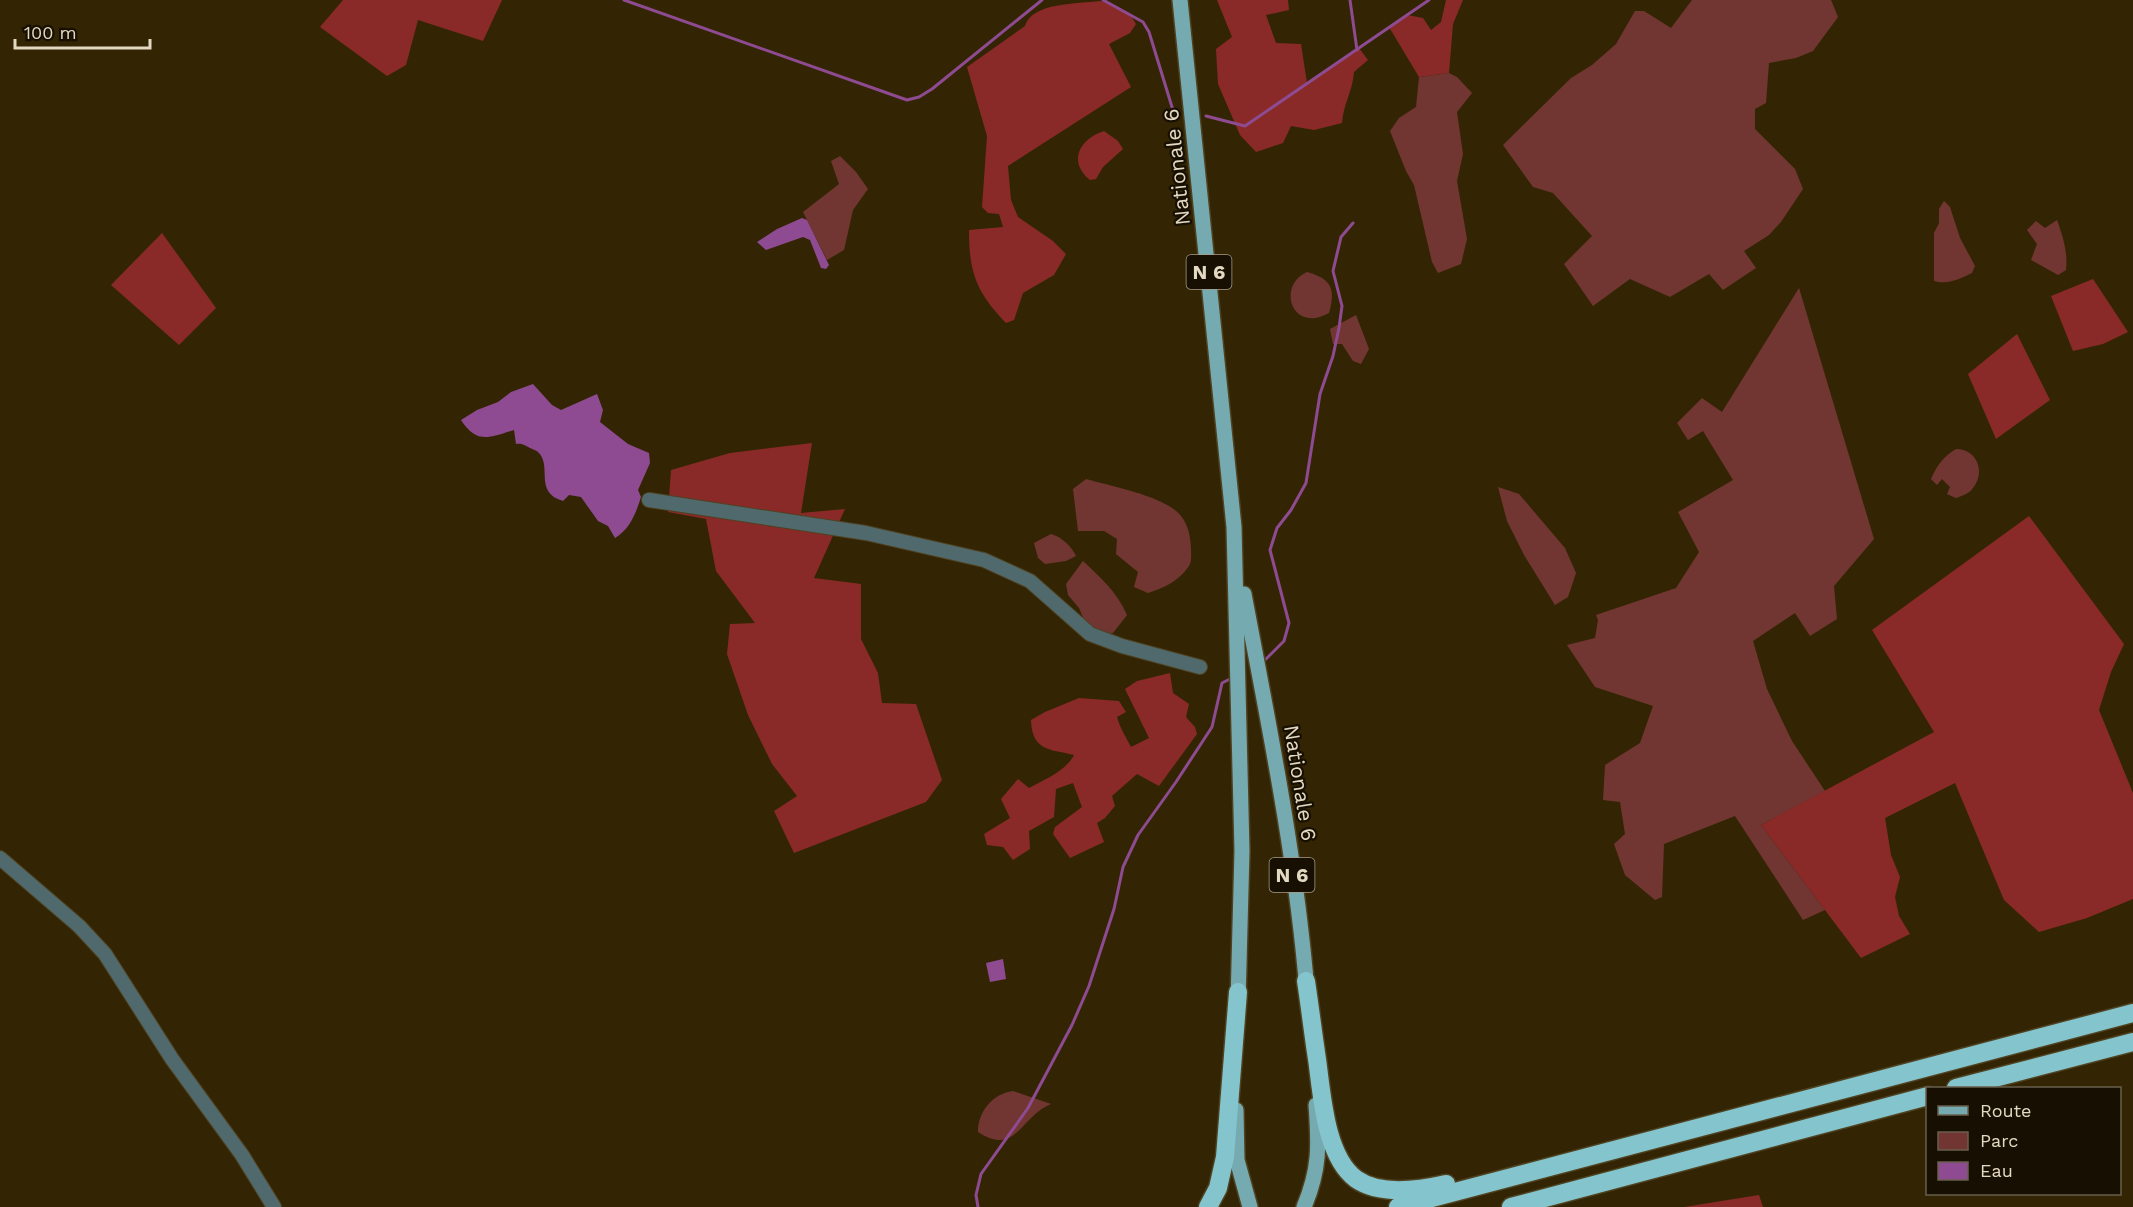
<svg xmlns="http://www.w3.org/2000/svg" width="2133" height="1207" font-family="'Work Sans',sans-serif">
<rect width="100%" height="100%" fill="#332503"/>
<g fill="#723632">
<path d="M1692,0H1831L1838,17L1813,51L1796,58L1769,63L1766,103L1755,109V129L1795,169L1803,189L1781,222L1769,235L1744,251L1756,268L1723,290L1709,274L1670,297L1630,279L1593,306L1564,264L1592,236L1553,193L1533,187L1503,145L1571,78L1592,65L1616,44L1635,11H1644L1671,28Z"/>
<path d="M1449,73L1457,77L1472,93L1457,112L1463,154L1457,181L1467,239L1461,264L1438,273L1432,262L1414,185L1406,171L1390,131L1399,118L1416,107L1419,77Z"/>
<path d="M840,156L856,172L868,189L853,210L844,250L827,260L803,212L839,184L831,161Z"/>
<path d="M1944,201L1950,207L1960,238L1975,266L1972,273C1959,279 1948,285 1934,281V233L1939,223V209Z"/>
<path d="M2057,220C2063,237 2068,252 2066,270L2058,275L2031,260L2037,244L2027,230L2036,221L2045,228Z"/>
<path d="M1307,272C1331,279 1336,288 1329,313C1292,334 1276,286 1307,272Z"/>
<path d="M1799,288L1874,539L1834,586L1837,619L1810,636L1795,613L1753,641L1767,689L1792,741L1825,791L1761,825L1825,910L1803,920L1735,816L1664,844L1662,897L1655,900L1625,875L1614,844L1625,834L1620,802L1603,800L1605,765L1640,743L1653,706L1595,687L1567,645L1595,638L1598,620L1596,615L1676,588L1699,552L1678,512L1733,480L1703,431L1688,440L1677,423L1702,398L1722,412Z"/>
<path d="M1356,315L1369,349L1361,364L1353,361L1342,344H1333L1330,329Z"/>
<path d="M1956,449C1977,449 1986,472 1973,488C1970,493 1962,496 1956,498L1947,494L1950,487L1942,479L1937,485L1931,479C1937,465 1944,456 1956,449Z"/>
<path d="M1086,479C1111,486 1147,493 1169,506C1186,516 1190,530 1191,548C1191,554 1192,561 1189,566C1179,581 1164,588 1148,593L1134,587L1138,572L1116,554L1117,539L1104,531H1078L1073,489Z"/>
<path d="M1498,487L1519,494L1565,548L1576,573L1568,597L1555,605L1524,555L1507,521Z"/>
<path d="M1051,534C1062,537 1071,546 1076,556L1066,561L1045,564L1038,558L1034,543Z"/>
<path d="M1083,561C1101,578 1117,592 1127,615L1113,633L1106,635L1090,634L1079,608L1068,595L1066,584Z"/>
<path d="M1013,1091L1051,1104C1047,1106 1042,1108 1039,1111C1017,1128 1011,1153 978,1132C978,1112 992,1094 1013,1091Z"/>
</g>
<g fill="#892a28">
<path d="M343,0H502L483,41L418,20L406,65L387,76L320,27Z"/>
<path d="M1217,0H1288L1289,10L1266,15L1276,43L1301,44L1307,83L1359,48L1368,60L1354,72C1353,90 1343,105 1342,123L1314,130L1291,126L1283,143L1256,152L1240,135L1218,84L1216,49L1232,37Z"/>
<path d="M1446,0H1463L1453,24L1449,73L1419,77L1389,27L1407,15L1423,18L1431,30L1441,22Z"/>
<path d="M1100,1C1113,4 1130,11 1136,24L1130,33L1109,44L1131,87L1008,166L1011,200L1018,217L1053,241L1066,254L1054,275L1023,293L1014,320L1006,323C976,292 969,272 969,230L1003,227L999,214L988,213L982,207L987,136L967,67L1025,26C1032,2 1078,4 1100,1Z"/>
<path d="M1104,131L1118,141L1123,149L1103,167L1096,179L1090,180C1067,161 1080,139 1104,131Z"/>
<path d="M162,233L216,308L179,345L111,285Z"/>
<path d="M2093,279L2128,332L2103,344L2073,351L2051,296Z"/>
<path d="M2017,334L2050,400L1996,439L1968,374Z"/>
<path d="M812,443L801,513L845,509L814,578L861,584V639L878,673L882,703L916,704L942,780L926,802L794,853L774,811L797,796L772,764L748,715L727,654L730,624L755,623L716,571L706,519L668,512L671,470L730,453Z"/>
<path d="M2029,516L2124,644L2111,672L2099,710L2133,793V899L2087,918L2039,932L2004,900L1955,783L1885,818L1891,855L1900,877L1895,897L1899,916L1910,934L1861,958L1761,825L1934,732L1872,630Z"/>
<path d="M1170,673L1173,693L1189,704L1186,717L1195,727L1197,734L1159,786L1137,774L1112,796L1115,806L1105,818L1097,823L1104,842L1070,858L1053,834L1055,827L1082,807L1073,783L1056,789L1054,817L1029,831L1030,849L1013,860L1003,847L987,845L984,834L1010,818L1001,799L1018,779L1029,788C1045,779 1065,772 1074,755C1051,749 1032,752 1031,720L1045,712L1079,698L1119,701L1126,712L1117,717C1120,728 1126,737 1131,747L1149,738L1125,689L1137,681Z"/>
<path d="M1759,1195L1763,1207H1684Z"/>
</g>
<g fill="#8e4b91">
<path d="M802,218L807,220L829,265L826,269L821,268L810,240L803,237L766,250L757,242L777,229Z"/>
<path d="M533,384L552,405L561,410L597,394L603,410L600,422L628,444L649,453L650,463L638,490L641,497C636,513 630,529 615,538L608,526L598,521L581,497L569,495L563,501C533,492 553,466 538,452C536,450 532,449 530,448C524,445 522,443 516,444L514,430C490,437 477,445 461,420L477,410L498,402L511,392Z"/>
<path d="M1003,959L1006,979L990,982L986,963Z"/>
</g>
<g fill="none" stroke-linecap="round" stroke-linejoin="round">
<g stroke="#8e4b91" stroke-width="3">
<path d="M624,0L907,100L919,97L932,89L1042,0"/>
<path d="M1103,0L1143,22L1149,32L1172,107L1179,116"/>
<path d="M1350,0L1357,50"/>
<path d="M1206,116L1245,126L1429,0"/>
<path d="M1266,659L1284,641L1289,623L1270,550L1277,528L1291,510L1306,483L1320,394L1333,356L1339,328L1342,306L1333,271L1341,237L1353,223"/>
<path d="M978,1207L976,1195L981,1174L1028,1108L1072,1025L1089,986L1114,909L1123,867L1138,835L1176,782L1212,727L1222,683L1230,679"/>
</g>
<g stroke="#4f4221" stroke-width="16">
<g id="minor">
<path d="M649,500L866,533L984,560L1030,581L1090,634L1122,646L1200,667"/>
<path d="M0,858L79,926L105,954L172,1059L242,1155L274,1207"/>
</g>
</g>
<g stroke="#4f4221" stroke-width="18">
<g id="major">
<path d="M1180,0L1234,527L1242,851L1238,1002"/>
<path d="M1244,594C1269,726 1296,857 1307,991"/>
<path d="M1236,1110L1237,1160L1250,1207"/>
<path d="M1304,1207C1320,1169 1319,1145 1316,1105"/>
</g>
</g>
<g stroke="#4f4221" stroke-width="21">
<g id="highway">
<path d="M1306,981C1310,1007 1313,1033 1317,1059C1322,1094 1325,1156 1356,1179C1380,1196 1420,1190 1446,1184"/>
<path d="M1956,1088L2133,1042"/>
<path d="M1208,1207L1218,1188L1225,1157L1238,992"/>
<path d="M1398,1207L2133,1013"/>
<path d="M1511,1207L1928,1096"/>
</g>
</g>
<use href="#minor" stroke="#50696c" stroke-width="14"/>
<use href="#major" stroke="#76aab1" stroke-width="15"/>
<use href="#highway" stroke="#84c4cc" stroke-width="18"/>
</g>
<g text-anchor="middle" stroke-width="4.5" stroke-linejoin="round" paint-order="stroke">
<g fill="#170f01" stroke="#a69c87" stroke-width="1.5">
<rect x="1186.5" y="255" width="45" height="34" rx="4.5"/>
<rect x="1269.5" y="858" width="45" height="34" rx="4.5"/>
</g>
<g font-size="20" font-weight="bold" fill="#e3d8c1">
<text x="1209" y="279">N 6</text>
<text x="1292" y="882">N 6</text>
</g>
<g font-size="21" fill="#e3d8c1" stroke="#170f01">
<text transform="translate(1177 167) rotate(-96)" y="7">Nationale 6</text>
<text transform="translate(1300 783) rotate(81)" y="7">Nationale 6</text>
</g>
</g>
<rect x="1926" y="1087" width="195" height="108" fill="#170f01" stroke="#695f4e" stroke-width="1.5"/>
<rect x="1938" y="1106" width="30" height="9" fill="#76aab1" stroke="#695f4e" stroke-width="1.5"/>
<text x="1980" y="1117" font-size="18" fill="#e3d8c1">Route</text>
<rect x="1938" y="1132" width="30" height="18" fill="#723632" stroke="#695f4e" stroke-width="1.5"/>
<text x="1980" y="1147" font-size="18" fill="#e3d8c1">Parc</text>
<rect x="1938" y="1162" width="30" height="18" fill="#8e4b91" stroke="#695f4e" stroke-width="1.5"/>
<text x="1980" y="1177" font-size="18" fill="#e3d8c1">Eau</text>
<path d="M15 39v9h135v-9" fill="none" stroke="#e3d8c1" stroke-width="3"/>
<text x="24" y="39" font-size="18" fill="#e3d8c1" stroke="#170f01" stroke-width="4.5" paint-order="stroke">100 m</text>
</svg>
